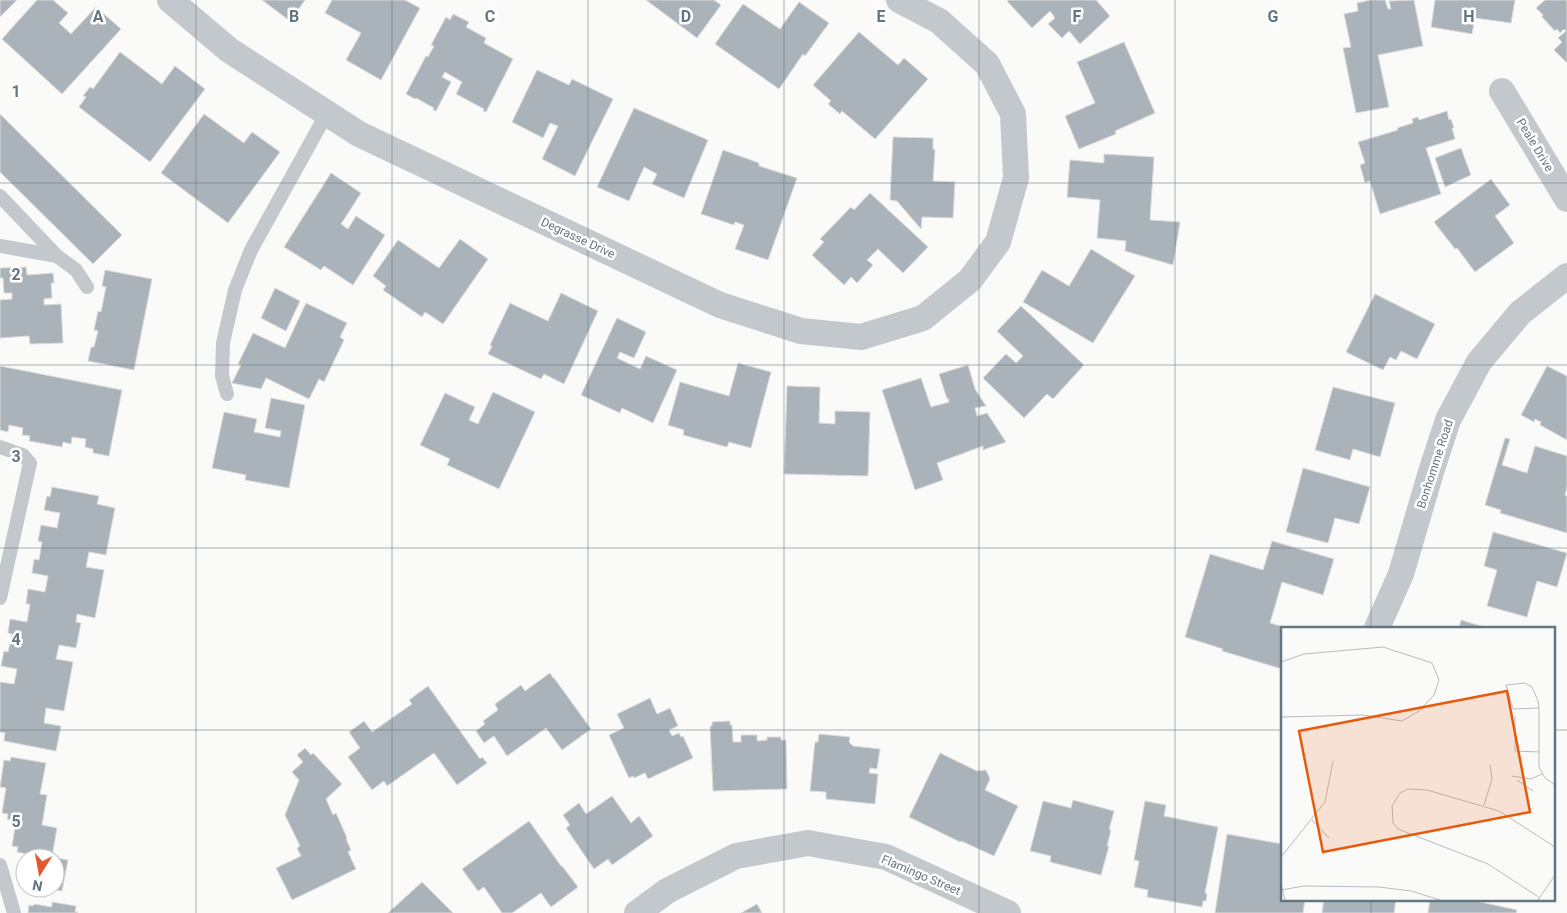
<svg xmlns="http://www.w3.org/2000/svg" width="1567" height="913" font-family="Roboto,sans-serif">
<rect width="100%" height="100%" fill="#fafaf8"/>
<g fill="#aab3b9" stroke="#dcdcda">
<path d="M0,0H17L0,17Z"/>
<path d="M37,0H53L68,13L59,23L71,34L96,7L121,29L62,94L2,39Z"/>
<path d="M262,0H305L290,21Z"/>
<path d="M332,0H405L420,8L381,80L346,60L361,33L325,13Z"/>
<path d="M646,0H714L721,5L697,38Z"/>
<path d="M1009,0H1096L1110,16L1080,44L1069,31L1062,38L1048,24L1055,18L1050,11L1032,28L1007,1Z"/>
<path d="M1370,0H1385L1388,9H1391L1389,1L1414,0L1423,46L1378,55L1389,107L1356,113L1343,48L1351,47L1344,14L1358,11L1357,3Z"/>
<path d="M1435,0H1515L1511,23L1475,18L1472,34L1431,27Z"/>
<path d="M1545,0H1567V63L1554,50L1562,42L1558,38L1566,31L1564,29L1560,33L1557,29L1555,31L1542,17L1543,15L1536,8Z"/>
<path d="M799,2L829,23L805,56L803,54L779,89L715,44L743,4L780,29Z"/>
<path d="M453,14L469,22L466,27L486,38L484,43L513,59L486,112L483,111L484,109L456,94L462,82L445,72L442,77L451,82L436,111L433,110L434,108L416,98L415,99L406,94L426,56L428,57L434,46L431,45L446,17L450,20Z"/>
<path d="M859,32L898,65L904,58L928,79L875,139L842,111L840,114L828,104L831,101L813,85Z"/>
<path d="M1124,42L1155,113L1115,131L1116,134L1079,149L1065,116L1095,103L1077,62Z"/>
<path d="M120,52L162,84L175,66L205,89L150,162L79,107L86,97L83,96L90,87L93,89Z"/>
<path d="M537,70L569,85L572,79L613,99L575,176L542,159L558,126L550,123L543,138L512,122Z"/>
<path d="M634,108L708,140L684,198L652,184L657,174L644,167L629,201L597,187Z"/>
<path d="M1447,111L1449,120L1451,119L1454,128H1452L1455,139L1426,148L1441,194L1380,214L1370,181L1365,183L1360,165L1365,163L1358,142L1398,130L1397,128L1413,123L1412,119L1418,117L1419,120Z"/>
<path d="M0,114L122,235L93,264L0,172Z"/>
<path d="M204,114L244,143L252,132L280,152L228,223L161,173Z"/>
<path d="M893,137L933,138V149L935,150L933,181L955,182L953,218L922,217L921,229L897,201L890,200Z"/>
<path d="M1461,148L1471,175L1445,187L1435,158Z"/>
<path d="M723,150L759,163V166L797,178L768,260L735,249L744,225L735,222L734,225L701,214Z"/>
<path d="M1104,154L1154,157L1150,220L1180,222L1173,265L1125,251L1126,241L1097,238L1100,200L1067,197L1070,160L1104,163Z"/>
<path d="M331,173L361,193L341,224L348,229L356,216L385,235L353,285L324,266L321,270L284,247Z"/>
<path d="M1491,179L1510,205L1495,216L1514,243L1475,272L1457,248L1455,249L1434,222Z"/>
<path d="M870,193L928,247L903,273L878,249L867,260L873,265L857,283L851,277L844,285L812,255L824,242L820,239L851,207L854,210Z"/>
<path d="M460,239L488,259L443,324L425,312L422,317L383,290L386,286L373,276L398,240L439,268Z"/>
<path d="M1091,249L1135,276L1093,343L1023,302L1042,270L1069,286Z"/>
<path d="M26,267L27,275L53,273L54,283H51L52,298L44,299V305L61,304L63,343L30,344L29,336L0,338V300L12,299V293H4L3,278H0V268Z"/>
<path d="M105,270L152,279L134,370L88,361L91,347H94L98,331L94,330L98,311L101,312L106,287L102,286Z"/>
<path d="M275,288L300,301L286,331L261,318Z"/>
<path d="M561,293L598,311L564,384L544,374L541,379L488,354L492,346L490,345L510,303L548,321Z"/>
<path d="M1375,294L1435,324L1417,359L1401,351L1396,360L1390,357L1383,370L1346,352Z"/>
<path d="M306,303L347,323L340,337L344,340L324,382L319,379L309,399L266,378L261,389L232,383L241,365L238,364L253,333L285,348Z"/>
<path d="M1021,306L1084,365L1053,399L1047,394L1024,418L983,378L1006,354L1016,363L1023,356L997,331Z"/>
<path d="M617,318L646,332L634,358L620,352L617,358L640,369L646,356L677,370L653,423L622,408L620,413L581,395Z"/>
<path d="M738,363L771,372L751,448L729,442L727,447L683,435L684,430L668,425L680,382L729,396Z"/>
<path d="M968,365L975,389L986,406L975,408L977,416L987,413L1006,442L983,450V446L937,463L943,480L915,490L882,390L921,378L931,407L949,402L948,398L947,399L939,374Z"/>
<path d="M0,366L122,390L109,456L93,453V449L85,447L86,439L72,437L71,444L63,442L62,447L29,441L30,436L22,435L23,428L9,425L8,432L0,430Z"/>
<path d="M1547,366L1567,376V440L1540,425L1541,422L1535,419L1534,422L1521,415Z"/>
<path d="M787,386L820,387L819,423L835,424V411L870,412L868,476L784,474Z"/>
<path d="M1333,387L1395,403L1380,457L1353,449L1350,460L1315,450Z"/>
<path d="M493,392L535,412L499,489L447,465L450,459L420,445L445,393L475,407L469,420L478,424Z"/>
<path d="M271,398L305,405L289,488L245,480L246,475L212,468L224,412L257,419L254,432L280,437L281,431L265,428Z"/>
<path d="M1505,438L1510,439L1502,465L1527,473L1535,446L1567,456V487L1565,495L1567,496V533L1500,513L1501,510L1485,505Z"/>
<path d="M1303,468L1370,487L1359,524L1335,518L1328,543L1286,532Z"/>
<path d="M52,487L99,496L97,504L115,508L106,555L89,552L86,567L104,570L95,618L77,614L76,622L81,623L76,648L59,645L56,659L73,662L64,711L46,708L44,723L61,726L56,751L4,741L5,733L0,732V682L14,684L17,669L1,666L4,651L8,652L12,634L8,633L10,619L27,622L30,604H26L28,589L45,592L48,576L32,573L34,559L39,560L42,542L38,541L41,525L57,528L60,513L44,510L47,496L50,497Z"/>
<path d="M1493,532L1567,553L1557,587L1537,581L1527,617L1487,606L1497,570L1484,566Z"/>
<path d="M1272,541L1334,559L1323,595L1282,582L1270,623L1287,628H1282V669L1222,651L1223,649L1185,637L1210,554L1263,570Z"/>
<path d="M1461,620L1487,628H1459Z"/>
<path d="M550,673L553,678H554L591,729L562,750L546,728L507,756L494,736L484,743L476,731L485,724L483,721L498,710L495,704L521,685L525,691Z"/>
<path d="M428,686L480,759L482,757L487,763L457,785L434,753L387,786L384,781L372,790L348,757L360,748L349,732L364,721L372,732L412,704L409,700Z"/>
<path d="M650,698L657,714L670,708L678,726L669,730L672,736L679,733L681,737L683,736L693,758L648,779L645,773L634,778L633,776L629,778L609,735L624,728L617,714Z"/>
<path d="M730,721V725H732L733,742H741V735H757V741L767,740V737H781V740H786L787,789L713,791L710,726H712V722Z"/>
<path d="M819,734L850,737L849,742L853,746L880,749L877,769L870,768L869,773L878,774L875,804L826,799V792L810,791L815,742H818Z"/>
<path d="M305,748L311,755L313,753L342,784L326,799L333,815L336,813L347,838L346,839L351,850L348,852L356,869L292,900L276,868L301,856L297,848L300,846L285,815L299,780L292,772L303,762L297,755Z"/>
<path d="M940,753L977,771L986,770L990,779L985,790L1018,806L994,856L961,841L960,842L909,817Z"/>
<path d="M11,757L46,763L40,794L47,795L42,825L57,828L52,857L68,860L62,891L44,888H55V858H26V854L17,852L18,847L12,846L16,821L7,819L8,814L2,813L6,788L0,787L4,760L10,761Z"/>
<path d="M612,796L631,823L639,816L653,836L612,865L608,859L594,869L566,828L570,825L563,815L579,803L586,814Z"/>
<path d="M1073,800L1114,811L1109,830H1111L1107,846H1109L1101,875L1050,862L1051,856L1030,851L1043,801L1071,808Z"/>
<path d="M1145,801L1166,805L1164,816L1218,827L1205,893L1207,894L1206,901H1203L1202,907L1147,897L1148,890L1134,887L1139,861L1134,860Z"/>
<path d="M529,821L561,866H562L578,887L551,907L541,893L512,913H502L484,887L478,891L462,869Z"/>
<path d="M1227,834L1282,844V899H1305L1303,913H1215Z"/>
<path d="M422,882L453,913H388Z"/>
<path d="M1324,899H1396L1394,913H1322Z"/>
<path d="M1467,899L1517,910L1516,913H1428L1430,899Z"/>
<path d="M52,902L76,906L75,912H78L77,913H28L29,905L33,906L34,904L52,907Z"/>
<path d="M757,904L762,913H741Z"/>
</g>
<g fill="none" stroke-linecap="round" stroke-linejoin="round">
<g stroke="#c3c8cc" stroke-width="14">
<path d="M0,196L57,256"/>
<path d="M0,246L57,256L76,270L87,287"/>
<path d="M227,394L222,376L223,343L235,290L251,250L327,113"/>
<path d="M0,447L23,455L30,463L0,598"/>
<path d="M0,865L14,913"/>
</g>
<g stroke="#c3c8cc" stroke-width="26">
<path d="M170,0L229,50L359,134L720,305L801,331L861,337L923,318L970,280L998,242L1016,178L1013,114L987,64L939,21L899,0"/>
<path d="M1502,91L1567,199"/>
<path d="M1377,628L1401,574L1431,472L1448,420L1479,362L1520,313L1567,276"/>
<path d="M637,913L667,891L736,856L808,843L886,857L1008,913"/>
</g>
</g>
<path fill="none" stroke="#657683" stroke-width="1" stroke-opacity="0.55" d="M196,0V913M392,0V913M588,0V913M784,0V913M979,0V913M1175,0V913M1371,0V628M0,183H1567M0,365H1567M0,548H1567M0,730H1282M1553,730H1567M1371,899V913"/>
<g text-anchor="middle" stroke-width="5" stroke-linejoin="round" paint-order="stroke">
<g font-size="12" fill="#657683" stroke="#fff">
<text transform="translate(1535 145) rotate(59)" y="4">Peale Drive</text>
<text transform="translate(578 238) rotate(25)" y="4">Degrasse Drive</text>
<text transform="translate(1435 464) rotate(-72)" y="4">Bonhomme Road</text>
<text transform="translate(921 875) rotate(23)" y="4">Flamingo Street</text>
</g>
</g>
<g transform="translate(1281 627)">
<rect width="274" height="274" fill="#fafaf8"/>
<path fill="none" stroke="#b5bdc2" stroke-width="1" d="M0,35L23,27L102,20L151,36L158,53L153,68L138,84L121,94L82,88L0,90M258,81L232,82L225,58L244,56L251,60L257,74L258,81V140L264,151L274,158M234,89V124L258,125M274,113V138M231,149L250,152L261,147M236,153L252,164M203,178L211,152L209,138M31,193L48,211M0,230L44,175L52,134M0,257L4,273M0,263L23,259L98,260L130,264L159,273M259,271L207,237L117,202L112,196L111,179L119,166L127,162L146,163L218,184L274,220M257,273L274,248"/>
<path fill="#e8590c" fill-opacity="0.15" stroke="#e8590c" stroke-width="2.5" d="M226,64L249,185L42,225L18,104Z"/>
<rect width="274" height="274" fill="none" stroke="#657683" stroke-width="2.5"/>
</g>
<g font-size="16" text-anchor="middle" font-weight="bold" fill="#657683" stroke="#fff" stroke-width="5" stroke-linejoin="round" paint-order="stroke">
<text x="98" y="22">A</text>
<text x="294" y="22">B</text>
<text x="490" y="22">C</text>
<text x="686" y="22">D</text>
<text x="881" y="22">E</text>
<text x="1077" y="22">F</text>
<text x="1273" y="22">G</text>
<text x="1469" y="22">H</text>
<text x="16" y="97">1</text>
<text x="16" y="280">2</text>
<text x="16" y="462">3</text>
<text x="16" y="645">4</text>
<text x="16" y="827">5</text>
</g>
<g transform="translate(40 873) rotate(191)"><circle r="24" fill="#ffffff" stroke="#c1c8cd"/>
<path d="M0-4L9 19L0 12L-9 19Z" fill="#e4572e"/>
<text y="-8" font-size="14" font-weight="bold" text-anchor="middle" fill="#657683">N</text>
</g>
</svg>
